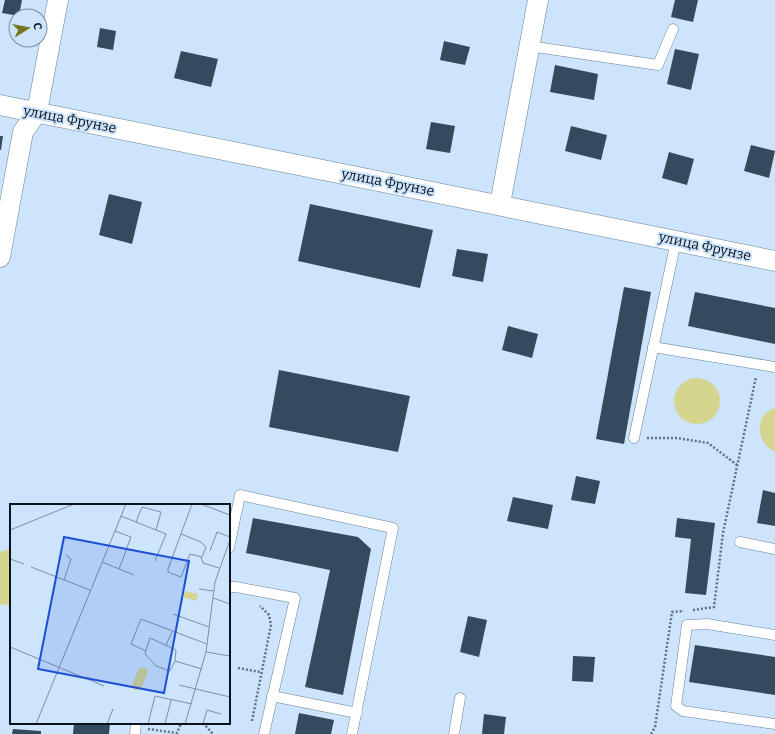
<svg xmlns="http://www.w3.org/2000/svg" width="775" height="734" font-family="Bitter,serif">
<rect width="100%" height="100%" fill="#cce4fc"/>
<g fill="#d5d58f">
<circle cx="697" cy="401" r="23"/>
<path d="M775,408V452C756,443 753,415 775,408Z"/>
<path d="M9,549H11V606L0,604V552Z"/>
</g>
<g fill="#364a5e">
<path d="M5,0H22L19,16L2,13Z"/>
<path d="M675,0H698L693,22L671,17Z"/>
<path d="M100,28L116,31L113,50L97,47Z"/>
<path d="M444,41L470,47L465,65L440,60Z"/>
<path d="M675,49L699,54L691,90L667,84Z"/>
<path d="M181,51L218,59L211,87L174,78Z"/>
<path d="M555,65L598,74L594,100L550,92Z"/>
<path d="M431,122L455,126L450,153L426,149Z"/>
<path d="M571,126L607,135L601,160L565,151Z"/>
<path d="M0,136H3L1,150H0Z"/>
<path d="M751,145L775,151L769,178L744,171Z"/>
<path d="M669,152L694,159L687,185L662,178Z"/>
<path d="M109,194L142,202L132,244L99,235Z"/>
<path d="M310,204L433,230L420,288L298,261Z"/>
<path d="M457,249L488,254L483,282L452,276Z"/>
<path d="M624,287L651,292L624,444L596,439Z"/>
<path d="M695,292L775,308V344L688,326Z"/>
<path d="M508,326L538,334L532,358L502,350Z"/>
<path d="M279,370L410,396L398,452L269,427Z"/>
<path d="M576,476L600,481L595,504L571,500Z"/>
<path d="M763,490L775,493V526L757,523Z"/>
<path d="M513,497L553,505L548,529L507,521Z"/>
<path d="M253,518L358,537L371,549L343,695L305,687L330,570L246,553Z"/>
<path d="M677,518L715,523L706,595L685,593L691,539L675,537Z"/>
<path d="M468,616L487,620L479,657L460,652Z"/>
<path d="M695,645L775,657V695L689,682Z"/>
<path d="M573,656L595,657L593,682L572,681Z"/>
<path d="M299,713L334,720L331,734H295Z"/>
<path d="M484,714L506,717L504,734H482Z"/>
<path d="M74,723H110L109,734H73Z"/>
<path d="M13,729L41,731V734H12Z"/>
</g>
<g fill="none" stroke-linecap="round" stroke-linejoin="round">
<g stroke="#6b8197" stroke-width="11">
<g id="service">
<path d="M529,46L658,65L673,29"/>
<path d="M653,347L775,367"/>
<path d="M634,438L676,241"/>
<path d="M740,542L775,549"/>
<path d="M229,548L240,495L393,528L352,734"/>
<path d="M229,587H236L295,598L264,734"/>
<path d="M775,635L707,624L687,625L676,706L683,711L775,724"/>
<path d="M272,696L357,713"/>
<path d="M135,734L136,723"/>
<path d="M454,734L460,698"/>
</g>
</g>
<g stroke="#6b8197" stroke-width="21">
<g id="minor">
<path d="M0,105L775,261"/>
<path d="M500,204L538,0"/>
<path d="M0,257L23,132L37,112L58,0"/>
</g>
</g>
<g stroke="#617180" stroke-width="2.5" stroke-dasharray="2 2" stroke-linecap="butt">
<path d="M647,438H677L708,443L737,465"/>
<path d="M693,610L714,607L723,533L756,377"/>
<path d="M238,668L260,672"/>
<path d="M252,721L271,625L269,615L260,606"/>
<path d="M203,723L213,734"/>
<path d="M148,729L177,733L181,723"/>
<path d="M651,734L655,727L672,612L684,611"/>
</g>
<use href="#service" stroke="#fff" stroke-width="10"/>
<use href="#minor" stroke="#fff" stroke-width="20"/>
</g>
<g text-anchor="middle" stroke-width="4" stroke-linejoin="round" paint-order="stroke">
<g font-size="14" fill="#0a121a" stroke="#cce4fc">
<text transform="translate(70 119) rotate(11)" y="5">улица Фрунзе</text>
<text transform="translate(388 182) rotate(11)" y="5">улица Фрунзе</text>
<text transform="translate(705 246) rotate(12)" y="5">улица Фрунзе</text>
</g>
</g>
<g transform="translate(10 504)">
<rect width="220" height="220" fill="#cce4fc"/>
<path d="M175,87L188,90L186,97L173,93ZM135,163L138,168L131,185L125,187L122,181L129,164Z" fill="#d5d58f"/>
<path fill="none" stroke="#7e90a2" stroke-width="1" d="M191,0L220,11M111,12L156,30L145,57M126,18L132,3L151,8L146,26M0,26L64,0M105,27L121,33L109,65M171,30L191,38L196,43L192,53L180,50L171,73L158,68V65L182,0M200,47L207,28L220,33M191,53L193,59L209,64M0,55L14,60M92,58L124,71M21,63L80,86M54,76L61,55L56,51M189,85L203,87M203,94L220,100M163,110L199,123M156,141L162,128M0,143L94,182M136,147L121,140L131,115L197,140M196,148L220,152M165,157L160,167L146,162L135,150L140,134L166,146L165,157L192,165M169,181L220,193M26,220L116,0M97,220L103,205M138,220L145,192L182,200M155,220L161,196M175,220L196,148L205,78L220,36M193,220L197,206L211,210"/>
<path fill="#1d4ed8" fill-opacity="0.15" stroke="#1d4ed8" stroke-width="2" d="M54,33L179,57L154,189L28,165Z"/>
<rect width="220" height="220" fill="none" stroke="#0a121a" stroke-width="2"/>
</g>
<g transform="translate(28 28) rotate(79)"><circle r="19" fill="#cce4fc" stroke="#7e90a2"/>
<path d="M0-3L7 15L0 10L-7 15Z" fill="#79781e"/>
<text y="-6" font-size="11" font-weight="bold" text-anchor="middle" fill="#0a121a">С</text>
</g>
</svg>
